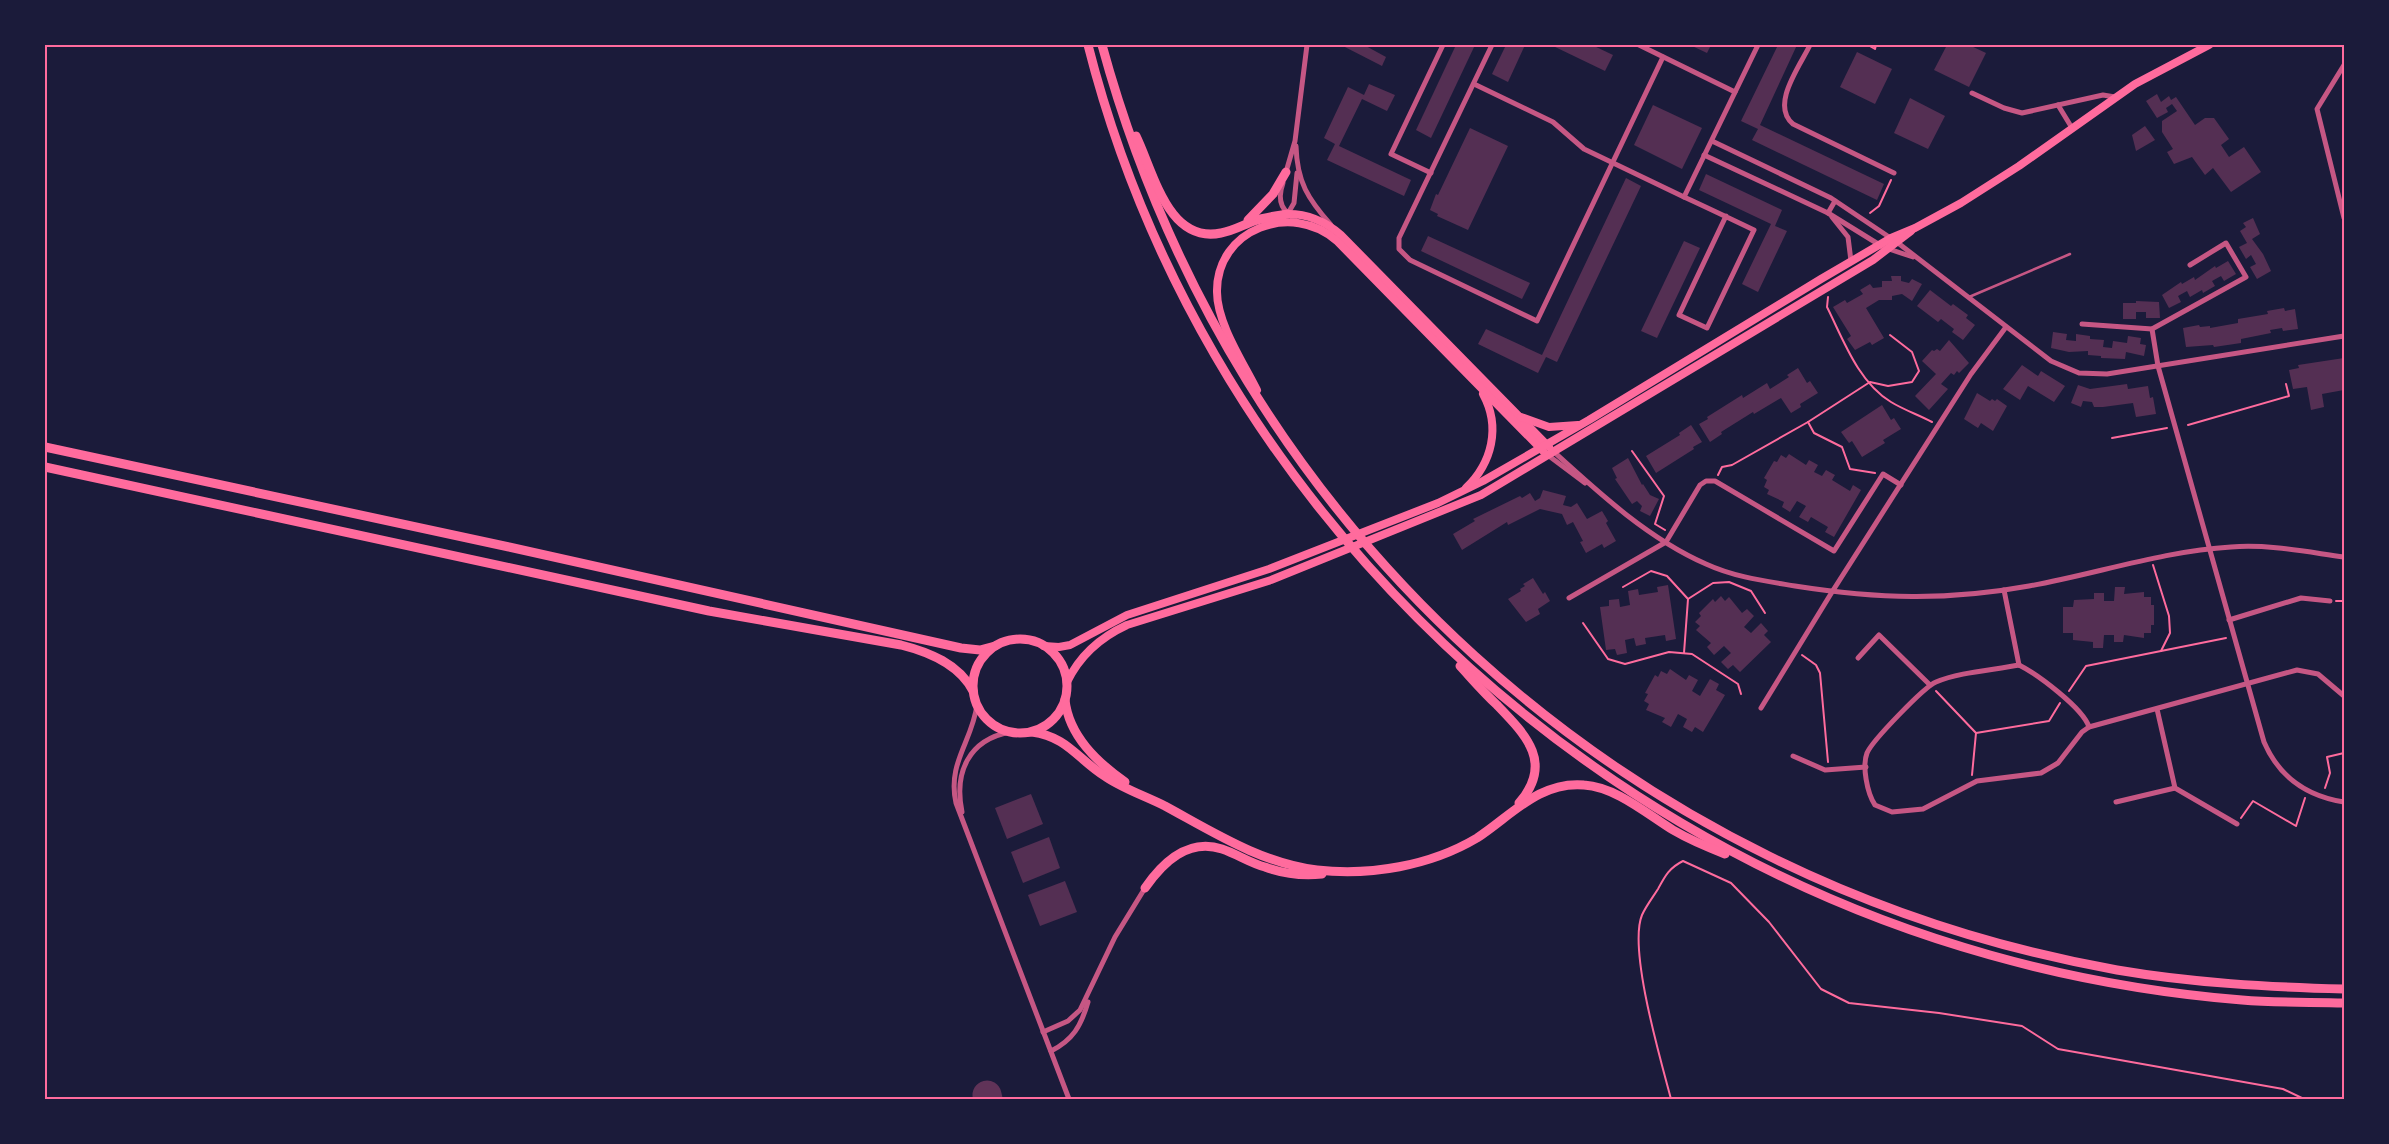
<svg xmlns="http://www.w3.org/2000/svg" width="2389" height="1144" font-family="'Space Grotesk',sans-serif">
<rect width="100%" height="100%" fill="#1b1b3a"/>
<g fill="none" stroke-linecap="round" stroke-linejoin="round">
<path stroke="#603358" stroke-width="29" d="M987,1095L988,1099"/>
</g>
<g fill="#542f53">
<path d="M1341,45H1364L1386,57L1382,66Z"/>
<path d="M1456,45H1475L1431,138L1416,130Z"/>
<path d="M1506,45H1525L1508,82L1492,74Z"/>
<path d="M1551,45H1592L1613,55L1605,71Z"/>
<path d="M1690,45H1711L1707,53Z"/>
<path d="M1778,45H1797L1760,125L1884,184L1877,200L1752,140L1758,129L1741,121Z"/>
<path d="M1947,45H1969L1986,53L1969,87L1934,70Z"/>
<path d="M1857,52L1892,69L1875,104L1840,87Z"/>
<path d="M1369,84L1395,95L1387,111L1362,99L1339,146L1411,180L1404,196L1327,160L1335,144L1324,138L1348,87L1364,95Z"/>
<path d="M2157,94L2161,102L2169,96L2171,100L2176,97L2195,125L2205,118H2214L2229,139L2221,145L2229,157L2244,147L2261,172L2231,192L2213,168L2205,175L2192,157L2174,164L2167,152L2173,149L2162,132V121L2177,111L2172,104L2166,108L2168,112L2157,118L2146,101Z"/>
<path d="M1910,98L1945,116L1928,149L1894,133Z"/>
<path d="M1653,105L1702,128L1682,169L1634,145Z"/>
<path d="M2145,126L2155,140L2136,151L2132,135Z"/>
<path d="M1470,128L1508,146L1468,230L1437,216L1438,214L1430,210L1436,194L1438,195Z"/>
<path d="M1706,174L1782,210L1775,226L1787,231L1758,292L1742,284L1771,224L1699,190Z"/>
<path d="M1626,178L1641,186L1557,362L1546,357L1538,373L1478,344L1486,329L1542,355Z"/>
<path d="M2253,218L2260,234L2252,239L2263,254L2271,271L2257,279L2250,267L2256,264L2251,255L2246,259L2239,247L2247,243L2240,231L2246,227L2243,223Z"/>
<path d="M1428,236L1530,283L1522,299L1421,251Z"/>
<path d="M1684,241L1700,248L1657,338L1641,331Z"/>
<path d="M2228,261L2236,274L2224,281L2221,276L2212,281L2215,286L2203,293L2202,290L2190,297L2187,291L2178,296L2181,302L2169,308L2162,295L2181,282L2182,284L2194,277L2195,280L2215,266L2216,268Z"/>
<path d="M1891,276H1901V281L1909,283L1912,279L1922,284L1912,301L1902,294L1892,296V300H1879L1866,308L1884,338L1872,345L1870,342L1855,350L1847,339L1851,336L1833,307L1845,300L1847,303L1863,294L1860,290L1870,284L1873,288L1882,287V281H1892Z"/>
<path d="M1930,290L1951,306L1953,304L1968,315L1966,318L1975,325L1963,340L1952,332L1954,329L1941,319L1938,322L1917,306Z"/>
<path d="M2136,301L2159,302L2160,318H2146V312H2136V319H2123V303H2136Z"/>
<path d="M2284,308L2285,311L2295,309L2298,329L2283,331L2282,328L2270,330L2271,333L2241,339V343L2214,347L2213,345L2186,347L2183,328L2199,325L2200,327L2210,326V328L2238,323V319L2268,314L2267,311Z"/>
<path d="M2053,332L2067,334L2066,340L2076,341V334L2090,336V339L2104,340L2103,347L2112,348L2113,341L2127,343L2128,336L2141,338L2140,344L2146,345L2144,356L2126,352L2125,359L2101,358V356L2088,355V351L2069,352L2051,348Z"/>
<path d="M1949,340L1969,363L1959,373L1957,371L1954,375L1951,373L1941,384L1948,389L1929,410L1915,396L1936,374L1922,361L1932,350L1934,351L1937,349L1940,351Z"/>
<path d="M2344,358V390L2322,394L2324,407L2311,410L2307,387L2293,389L2289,370L2299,368L2298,365Z"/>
<path d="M2022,365L2038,376L2041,371L2065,386L2054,402L2028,386L2020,400L2003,389Z"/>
<path d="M1798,368L1807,383L1810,381L1818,393L1800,404L1801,407L1791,413L1781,398L1754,414L1753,412L1721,432L1722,434L1710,442L1699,424L1708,419L1707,417L1742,395L1743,398L1767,383L1770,389L1789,377L1787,375Z"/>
<path d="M2127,384L2128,389L2148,386L2150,398L2153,397L2156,414L2136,417L2133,403L2103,407H2094L2092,402L2083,401L2081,407L2071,403L2078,385L2090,389Z"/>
<path d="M1977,393L1990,401L1992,399L1995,401L1997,399L2007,406L1993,431L1981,423L1978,428L1964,419Z"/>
<path d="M1882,405L1891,420L1894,418L1901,429L1883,440L1885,443L1862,457L1852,441L1849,443L1841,432Z"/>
<path d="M1691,425L1702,442L1693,447L1694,449L1656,473L1646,456L1680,435L1679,433Z"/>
<path d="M1789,454L1806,465L1809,460L1818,465L1814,472L1822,476L1826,470L1835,475L1832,480L1850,491L1853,485L1861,490L1834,537L1825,532L1828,527L1811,517L1808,522L1799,517L1806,506L1797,501L1790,512L1782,507L1784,502L1767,494L1769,490L1764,487L1767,480L1764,478L1774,461L1777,462L1781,455L1786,458Z"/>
<path d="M1628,458L1642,485L1643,484L1650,495L1659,499L1650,516L1640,511L1642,506L1637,501L1632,504L1615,479L1617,478L1612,468Z"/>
<path d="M1543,490L1566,496L1563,505L1571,507L1577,503L1587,519L1602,511L1608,521L1606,523L1616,541L1604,548L1602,544L1586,553L1580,542L1583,541L1573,522L1567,525L1562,514L1540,509L1508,525L1507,522L1462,550L1453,534L1475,521L1473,519L1520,496L1522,498L1530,493L1535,501L1540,498Z"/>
<path d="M1533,578L1543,594L1545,592L1550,601L1538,609L1540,614L1526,622L1508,599L1521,591L1520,589L1525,586L1523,584Z"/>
<path d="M1668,585L1676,639L1666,641L1665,635L1645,638L1646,644L1636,646L1634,638L1625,640L1627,653L1617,655L1615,649L1606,650L1600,607L1609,606V600L1619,599L1620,607L1630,605L1628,591L1638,589L1639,595L1658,592L1657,587Z"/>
<path d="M2115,587H2125L2124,594L2144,592V597H2151V605H2154V625H2151V633H2144V638L2124,635L2123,642H2114V635H2104L2103,648H2093V642L2073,640V633H2063V607H2073L2074,600L2094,599V593H2104V601H2114Z"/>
<path d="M1721,596L1725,601L1729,597L1742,613L1747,609L1754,616L1744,627L1751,633L1761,623L1768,631L1764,635L1771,642L1740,672L1733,665L1728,669L1721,662L1731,653L1724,646L1714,655L1707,647L1711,643L1696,630L1700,626L1695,622L1701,616L1699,613L1713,599L1715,602Z"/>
<path d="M1670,669L1686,680L1689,675L1698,680L1692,691L1700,696L1710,679L1719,684L1716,690L1725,695L1703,732L1695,727L1692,732L1683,727L1687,719L1678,714L1671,727L1662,722L1665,718L1646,710L1649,704L1644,701L1648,694L1645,693L1655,675L1658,677L1661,671L1667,674Z"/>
<path d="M1031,794L1043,824L1007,839L995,808Z"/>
<path d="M1049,837L1060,868L1023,883L1011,852Z"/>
<path d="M1065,881L1077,912L1040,926L1028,895Z"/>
</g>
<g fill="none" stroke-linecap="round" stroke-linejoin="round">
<g stroke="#ff6b9d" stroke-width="2">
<path d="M1868,45L1875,49L1876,45"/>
<path d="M1870,213L1879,206L1891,180"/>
<path d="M1828,297L1827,307C1843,339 1858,382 1891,402C1904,410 1919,415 1932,422"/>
<path d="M1808,422L1814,433L1842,447L1850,469L1875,473"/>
<path d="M2188,425L2289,396L2286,384"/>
<path d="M2112,438L2167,428"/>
<path d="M1632,451L1664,496L1655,524L1665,530"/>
<path d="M1718,475L1722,467L1732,465L1808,422L1870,382L1888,386L1912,382L1919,371L1912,352L1890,335"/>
<path d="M2153,565L2169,616L2170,633L2161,651"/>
<path d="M1623,587L1651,571L1667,576L1688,599"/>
<path d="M2336,601H2344"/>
<path d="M1583,623L1608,659L1625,664L1669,652L1692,654L1738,684L1741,694"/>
<path d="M1684,653L1688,599L1713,583L1729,582L1751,591L1765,613"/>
<path d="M1802,655L1816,665L1820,673L1828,762"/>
<path d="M1936,691L1976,733"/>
<path d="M2069,691L2086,666L2226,638"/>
<path d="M1972,775L1976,733L2049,721L2060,703"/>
<path d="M2325,788L2330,773L2327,757L2344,753"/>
<path d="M2241,818L2253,801L2296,826L2305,798"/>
<path d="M1671,1099C1661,1061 1628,949 1642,915C1646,906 1653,897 1658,889C1665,876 1669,868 1683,861L1731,883L1769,922L1821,989L1849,1003L1939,1013L2022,1026L2058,1049L2283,1089L2304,1099"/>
</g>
<path stroke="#c65784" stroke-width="2.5" d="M1969,297L2070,254"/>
<g stroke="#c65784" stroke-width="5">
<path d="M1492,45L1399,238V249L1410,260L1537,321L1663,57"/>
<path d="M1639,45L1735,92"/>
<path d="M1810,45C1800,66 1770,105 1793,124L1894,173"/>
<path d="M2344,65L2317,109L2344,218"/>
<path d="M1474,84L1553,122L1584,149L1684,197L1758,45"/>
<path d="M1972,93L2004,108L2022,113L2103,95L2115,97"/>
<path d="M2058,105L2072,128"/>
<path d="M1712,141L1831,198L1898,243L2051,361L2079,373L2107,374L2344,336"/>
<path d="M1296,146C1297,182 1308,199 1331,225"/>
<path d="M1704,155L1828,213L1883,247L1913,257"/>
<path d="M1286,172L1295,141L1307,45"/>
<path d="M1431,173L1391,154L1443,45"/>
<path d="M1283,183C1276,203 1283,211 1298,222"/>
<path d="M1684,197C1708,208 1731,219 1754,230L1707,328L1679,315L1726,216"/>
<path d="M1828,213L1835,201"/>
<path d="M1287,215L1294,203L1297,173"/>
<path d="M1832,217L1848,237L1851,261"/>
<path d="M2082,324L2152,329L2246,277L2226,243L2190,265"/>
<path d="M2152,329L2158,366L2264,742C2279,777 2307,796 2344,802"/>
<path d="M1554,452C1600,494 1649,539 1706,564C1734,577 1765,581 1795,586C1878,599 1947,601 2029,586C2096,574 2163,551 2231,547C2269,544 2307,552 2344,557"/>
<path d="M1549,456L1585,483"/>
<path d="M2004,590L2019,665"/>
<path d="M1569,598L1666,542L1700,485L1706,481H1715L1834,551L1883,474L1901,485"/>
<path d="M2229,620L2301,598L2330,601"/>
<path d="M1858,658L1879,635L1930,685"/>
<path d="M2019,665C1994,670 1959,672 1936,682C1924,687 1872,741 1867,753C1862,766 1867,793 1875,805L1892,812L1923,809L1977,781L2041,773L2058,763L2082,732L2089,727"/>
<path d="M2019,665C2037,674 2083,708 2089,727L2297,670L2318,674L2344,696"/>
<path d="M977,705C972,742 947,763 956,803L1069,1099"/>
<path d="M1761,708L1832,592L1971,374L2006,327"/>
<path d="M2157,709L2175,788L2237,824"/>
<path d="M1793,756L1825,770L1866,767"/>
<path d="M2116,802L2175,788"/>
<path d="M962,812C954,773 968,740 1010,732"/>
<path d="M1043,1032L1068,1021L1080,1010L1115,937L1145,888"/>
<path d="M1051,1051C1073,1040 1081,1026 1088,1002"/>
</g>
<g stroke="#ff6b9d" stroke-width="8">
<path d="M1288,214C1309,214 1325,221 1341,235L1549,447"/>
<path d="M1257,390C1243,362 1217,323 1217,292C1216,229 1292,201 1337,241L1543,451"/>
<path d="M1521,417L1549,427L1578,425"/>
<path d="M1466,488C1492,463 1501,427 1483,394"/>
<path d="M1044,646L1059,647L1070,645L1127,615L1269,569L1438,503L1483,481L1589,420L1821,279L1891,238L1915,228L1961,203L2019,166L2135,84L2209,45"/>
<path d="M1067,682C1080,655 1101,637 1127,625L1271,580L1481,495L1873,260L1911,231"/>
</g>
<g stroke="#ff6b9d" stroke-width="9">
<path d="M45,447L509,547L961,648L980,650L995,646"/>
<path d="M45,467L709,611L901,645C929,652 959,664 973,691"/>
<circle cx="1020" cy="686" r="47"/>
</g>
<g stroke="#ff6b9d" stroke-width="9">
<path d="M1088,45C1199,483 1557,834 1990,955C2072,978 2157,993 2242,1000C2276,1003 2310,1002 2344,1003"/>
<path d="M1102,45C1234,528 1625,882 2117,970C2193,983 2268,987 2344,989"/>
<path d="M1136,136C1154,173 1168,244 1221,233C1233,231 1243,225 1254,221C1265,217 1276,216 1288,214"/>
<path d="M1248,220L1273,194L1286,172"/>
<path d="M1460,666C1472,679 1484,693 1497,705C1526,735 1554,763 1519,803"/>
<path d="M1065,700C1069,736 1097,762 1125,782"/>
<path d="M1032,732C1068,737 1077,759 1106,777C1124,789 1145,796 1165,806C1213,832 1261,863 1317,870C1370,876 1430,866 1477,838C1511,816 1539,781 1584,785C1616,787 1647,814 1673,830C1690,840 1707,847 1725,854"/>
<path d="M1145,888C1163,862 1188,838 1222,849C1237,854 1250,863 1265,867C1284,874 1302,876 1322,874"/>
</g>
</g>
<rect width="2389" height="1144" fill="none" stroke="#1b1b3a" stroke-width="92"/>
<rect x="46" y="46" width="2297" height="1052" fill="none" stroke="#ff6b9d" stroke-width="2"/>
</svg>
